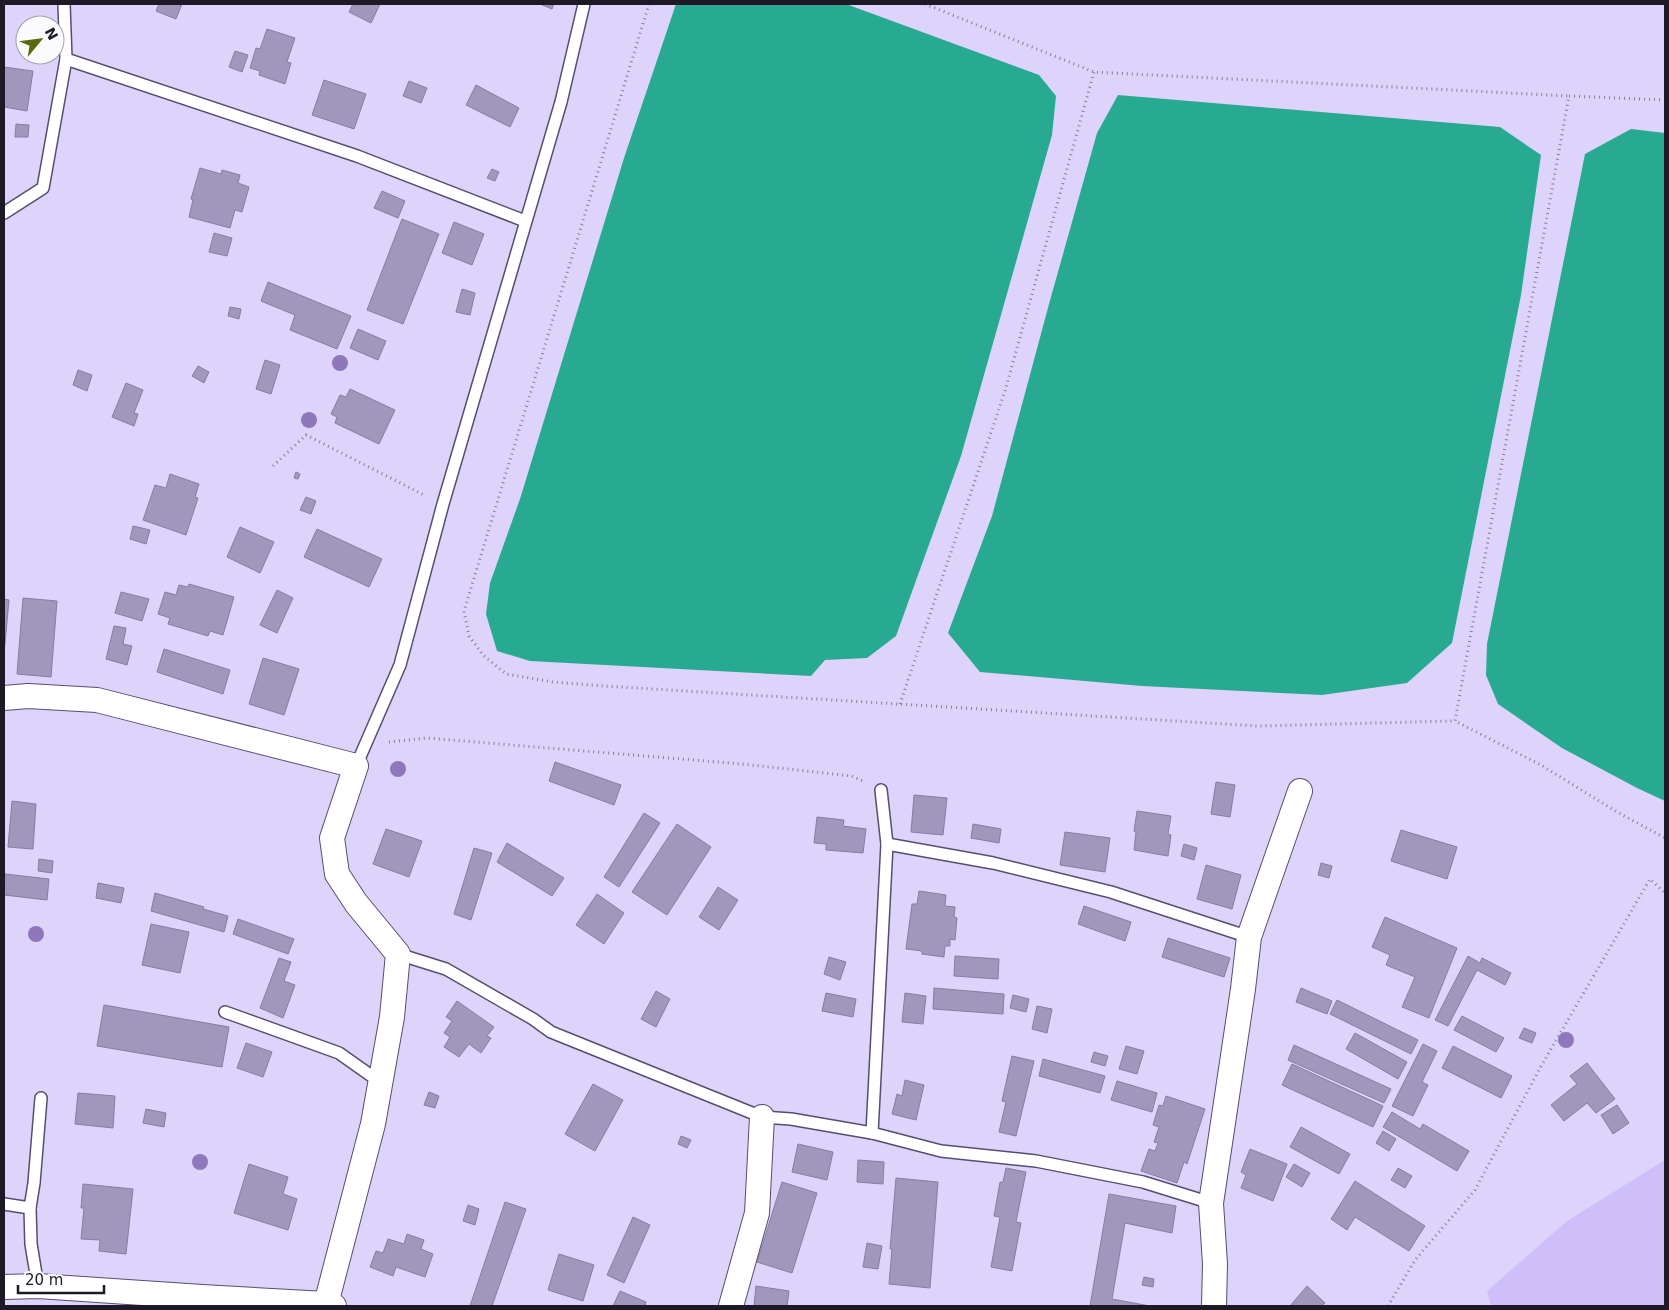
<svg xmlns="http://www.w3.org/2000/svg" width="1669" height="1310" font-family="'DejaVu Sans',sans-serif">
<rect width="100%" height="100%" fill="#ddd3fb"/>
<path fill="#cebefa" d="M1665,1160V1306H1491L1487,1291L1567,1221Z"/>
<g fill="#28aa92">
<path d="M676,4H846L1039,75L1056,96L1052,135L961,456L896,636L867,658L825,660L811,676L530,661L497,651L486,614L490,583L520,499L624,158Z"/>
<path d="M1118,95L1500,127L1541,155L1521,295L1452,643L1407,683L1322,695L1142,686L980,672L948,633L992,516L1049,304L1097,133Z"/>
<path d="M1631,129L1665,133V801L1637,788L1562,748L1498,704L1486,675L1487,644L1585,154Z"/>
</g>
<g fill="#a197bd" stroke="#877da2">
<path d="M159,4H182L176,19L156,11Z"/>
<path d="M353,4H380L371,23L349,12Z"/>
<path d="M540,4H554L552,9Z"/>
<path d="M267,29L295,38L287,62L291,63L285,84L259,75L260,71L250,68L256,48L260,49Z"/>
<path d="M235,51L248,55L242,72L229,67Z"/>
<path d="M4,67L33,71L27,111L4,107Z"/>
<path d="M324,80L366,94L354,129L312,115Z"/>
<path d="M409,81L427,88L421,103L403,96Z"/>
<path d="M476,85L519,108L510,127L466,105Z"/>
<path d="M16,124L29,125L28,137H15Z"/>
<path d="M200,168L221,174L222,170L240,175L238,183L249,187L242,212L235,210L230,228L189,217L193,200L191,199Z"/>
<path d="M492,169L499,172L495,181L487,178Z"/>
<path d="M382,191L405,201L398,218L374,208Z"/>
<path d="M402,219L439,234L403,324L367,310Z"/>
<path d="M454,222L484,234L472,265L442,253Z"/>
<path d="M214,233L232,238L227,256L209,252Z"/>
<path d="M268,282L351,316L337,349L290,330L295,315L261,301Z"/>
<path d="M462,289L475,293L470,315L456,312Z"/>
<path d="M230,307L241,309L239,319L228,316Z"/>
<path d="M358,329L386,341L378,360L350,348Z"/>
<path d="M265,360L280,365L271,394L256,389Z"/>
<path d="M198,366L209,372L204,383L192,376Z"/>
<path d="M78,370L92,375L87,391L73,385Z"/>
<path d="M126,383L143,390L134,413L138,414L134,426L112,417Z"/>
<path d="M350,389L395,410L379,444L335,423L337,417L331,414L340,395L346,397Z"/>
<path d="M296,472L300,474L298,479L294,478Z"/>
<path d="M170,474L199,484L195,497L198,498L186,535L143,520L155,485L166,488Z"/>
<path d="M306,497L316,501L311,514L300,510Z"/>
<path d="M133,526L150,530L146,544L130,539Z"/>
<path d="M240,527L274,542L260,573L227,557Z"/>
<path d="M317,529L382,559L369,587L304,557Z"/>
<path d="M189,584L234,597L223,635L210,631L208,636L168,624L170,618L158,614L165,592L176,595L179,585L188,587Z"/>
<path d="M277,590L293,598L277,633L260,625Z"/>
<path d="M121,592L149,599L142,621L115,613Z"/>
<path d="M23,598L57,601L51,677L17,674Z"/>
<path d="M4,599L9,600L4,654Z"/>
<path d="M114,626L126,628L123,644L132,646L127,665L106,659Z"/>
<path d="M164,649L230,670L223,694L157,672Z"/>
<path d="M263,658L299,669L284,715L249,704Z"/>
<path d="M555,762L621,785L614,805L549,781Z"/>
<path d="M1216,782L1235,785L1230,817L1211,814Z"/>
<path d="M914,795L947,798L943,835L911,832Z"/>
<path d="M12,801L36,804L33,849L8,847Z"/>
<path d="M1137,811L1171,816L1168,834L1171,835L1168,856L1134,850L1136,832L1134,831Z"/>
<path d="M644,813L660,823L619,887L604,877Z"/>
<path d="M817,817L844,820L843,826L866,829L863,853L826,850V844L814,843Z"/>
<path d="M677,824L711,847L667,915L632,892Z"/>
<path d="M973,824L1001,829L999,843L971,838Z"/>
<path d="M386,829L422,841L409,877L373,864Z"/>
<path d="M1401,830L1457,847L1447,879L1391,861Z"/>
<path d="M1065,832L1110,838L1105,872L1060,865Z"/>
<path d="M507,843L564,878L552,896L497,862Z"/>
<path d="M1184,844L1197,848L1194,860L1181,856Z"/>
<path d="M474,848L492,853L471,920L454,914Z"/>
<path d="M39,859L53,861L52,873L38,871Z"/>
<path d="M1321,863L1332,866L1329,878L1318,875Z"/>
<path d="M1206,865L1241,875L1232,909L1197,899Z"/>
<path d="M5,874L49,879L47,900L4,895Z"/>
<path d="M98,883L124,888L121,903L96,898Z"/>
<path d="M718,887L738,900L719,930L699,917Z"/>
<path d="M919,891L946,895L945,906L955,907L954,917L957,918L955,940L950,939V946H945L944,957L922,954V951L906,949L912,904H917Z"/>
<path d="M155,893L204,907L203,909L228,916L224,932L151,911Z"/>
<path d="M597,894L624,913L604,944L576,925Z"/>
<path d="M1084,906L1131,922L1125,941L1078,924Z"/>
<path d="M1385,917L1457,948L1429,1018L1402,1007L1415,977L1386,965L1390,955L1372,947Z"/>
<path d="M238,919L294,939L288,954L233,934Z"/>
<path d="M151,924L189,932L180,973L142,965Z"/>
<path d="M1168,938L1230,958L1224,977L1162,957Z"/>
<path d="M955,956L999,959L998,979L954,976Z"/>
<path d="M1468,956L1480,963L1482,958L1511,973L1505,985L1477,970L1448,1026L1435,1020Z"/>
<path d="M829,957L846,962L840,980L824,974Z"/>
<path d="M279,958L291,962L284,981L295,985L283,1018L260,1008Z"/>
<path d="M934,988L1004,994L1003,1014L933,1009Z"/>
<path d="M1301,988L1332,1001L1327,1014L1296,1002Z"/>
<path d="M656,991L670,999L656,1027L641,1019Z"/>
<path d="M826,993L856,999L853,1017L822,1011Z"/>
<path d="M905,993L926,996L923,1024L902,1022Z"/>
<path d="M1013,995L1029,999L1026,1012L1010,1008Z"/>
<path d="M1337,1000L1418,1040L1411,1054L1330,1014Z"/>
<path d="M457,1001L494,1027L487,1036L491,1038L481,1053L469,1044L459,1057L444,1047L450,1037L444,1033L452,1021L446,1017Z"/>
<path d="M104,1005L229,1027L222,1067L97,1046Z"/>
<path d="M1037,1006L1052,1009L1047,1033L1032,1029Z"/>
<path d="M1462,1016L1504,1038L1496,1052L1454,1030Z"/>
<path d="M1524,1028L1536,1033L1532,1043L1519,1038Z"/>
<path d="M1355,1033L1407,1062L1398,1079L1346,1049Z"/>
<path d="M246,1043L272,1052L263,1077L237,1068Z"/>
<path d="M1423,1044L1437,1051L1422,1082L1428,1085L1413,1116L1392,1106Z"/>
<path d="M1294,1045L1391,1089L1384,1103L1288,1060Z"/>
<path d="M1126,1046L1144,1051L1137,1074L1119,1069Z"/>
<path d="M1453,1046L1512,1076L1501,1098L1442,1068Z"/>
<path d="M1094,1052L1108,1056L1105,1066L1091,1062Z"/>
<path d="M1012,1056L1034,1061L1016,1136L999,1132L1006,1102L1002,1101Z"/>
<path d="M1043,1059L1105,1076L1100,1093L1039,1076Z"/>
<path d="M1587,1063L1615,1099L1596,1113L1587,1103L1564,1121L1551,1105L1577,1084L1570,1076Z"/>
<path d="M1292,1064L1383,1106L1373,1127L1282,1085Z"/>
<path d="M905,1080L924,1085L916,1120L892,1114L897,1094L902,1096Z"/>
<path d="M1117,1081L1157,1093L1152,1112L1111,1100Z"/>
<path d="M593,1084L623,1100L595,1151L565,1134Z"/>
<path d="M429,1092L439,1096L435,1108L424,1105Z"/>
<path d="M78,1093L115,1096L113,1128L75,1124Z"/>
<path d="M1166,1096L1205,1109L1187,1164L1184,1162L1177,1183L1141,1171L1149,1149L1155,1151L1158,1143L1154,1142L1159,1127L1153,1125L1159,1105L1163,1106Z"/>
<path d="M1617,1105L1629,1123L1613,1134L1601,1115Z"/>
<path d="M146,1109L166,1113L164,1127L143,1123Z"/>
<path d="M1392,1112L1420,1129L1423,1124L1469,1151L1457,1171L1383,1127Z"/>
<path d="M1301,1127L1350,1154L1339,1174L1290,1147Z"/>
<path d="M1383,1131L1396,1139L1389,1151L1376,1143Z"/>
<path d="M681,1136L691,1140L687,1148L678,1144Z"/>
<path d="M798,1144L833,1152L827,1180L792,1172Z"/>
<path d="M1250,1149L1287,1164L1273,1201L1241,1188L1246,1175L1241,1172Z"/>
<path d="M858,1160L884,1162L883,1184L857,1182Z"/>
<path d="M249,1164L288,1177L283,1194L297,1199L288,1230L234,1213Z"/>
<path d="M1294,1164L1310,1173L1302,1187L1286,1177Z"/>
<path d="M1006,1168L1026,1172L1016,1222L1021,1223L1012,1271L991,1267L1000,1217L994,1216L1000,1182H1003Z"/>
<path d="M1398,1168L1412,1176L1405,1188L1391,1180Z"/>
<path d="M896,1178L938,1182L930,1288L889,1284L892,1249H890Z"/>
<path d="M1355,1181L1425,1226L1409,1251L1355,1217L1347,1230L1331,1219Z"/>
<path d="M782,1182L817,1193L792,1273L757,1262Z"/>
<path d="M83,1184L133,1189L126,1254L99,1251L100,1240L81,1239L84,1208H81Z"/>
<path d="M1109,1194L1176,1206L1172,1233L1125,1223L1112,1299L1150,1306H1090Z"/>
<path d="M505,1202L526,1209L492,1306H470Z"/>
<path d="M468,1205L479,1209L475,1225L463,1221Z"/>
<path d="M633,1217L650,1225L624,1283L607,1275Z"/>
<path d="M407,1234L424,1240L421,1249L433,1254L425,1277L396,1267L393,1276L370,1267L376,1251L383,1253L388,1239L404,1244Z"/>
<path d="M867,1243L882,1246L878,1269L863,1267Z"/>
<path d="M559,1254L594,1265L583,1301L548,1290Z"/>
<path d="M1144,1277L1154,1279L1153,1287L1142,1285Z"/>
<path d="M756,1286L789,1291L787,1306H754Z"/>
<path d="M1307,1286L1325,1303L1322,1306H1290Z"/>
<path d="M620,1291L646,1302L645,1306H613Z"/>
</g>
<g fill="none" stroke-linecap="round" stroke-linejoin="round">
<g stroke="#574d6f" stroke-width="14">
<g id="service">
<path d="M66,59L357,156L525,221"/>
<path d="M4,213L43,188L66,59L64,4"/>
<path d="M356,766L400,665L443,504L561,102L584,4"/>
<path d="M887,844L993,863L1111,892L1249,937"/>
<path d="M398,954L446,969L533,1019L551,1032L762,1117L791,1119L872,1133L941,1151L1036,1161L1143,1182L1211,1203"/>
<path d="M225,1012L339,1053L380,1082"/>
<path d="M872,1133L887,844L881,790"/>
<path d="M4,1204L30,1208"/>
<path d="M38,1286L31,1244L30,1208L34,1183L41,1098"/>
</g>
</g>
<g stroke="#574d6f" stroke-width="26">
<g id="minor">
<path d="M4,698L28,696L97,700L356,766L332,838L337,874L356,903L398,954L392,1017L373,1124L326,1304"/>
<path d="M4,1287L38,1286L202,1297L326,1304L334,1306"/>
<path d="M731,1306L757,1213L762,1117"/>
<path d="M1214,1306L1215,1264L1211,1203L1243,989L1249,937L1300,791"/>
</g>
</g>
<g stroke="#867e9a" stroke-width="3" stroke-dasharray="1 4" stroke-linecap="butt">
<path d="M649,4L464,611L469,636L483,655L506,674L553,682L604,686L1257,726L1455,721"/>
<path d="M925,4L1094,72L1569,96"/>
<path d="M1665,100L1569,96L1455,721L1541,765L1617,812L1665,838"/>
<path d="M273,466L306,435L424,495"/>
<path d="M900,704L1005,391L1094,72"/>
<path d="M389,742L427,738L742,764L852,776L865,782"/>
<path d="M1388,1306L1415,1260L1475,1190L1540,1068L1650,879L1665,893"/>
</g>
<use href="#service" stroke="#fff" stroke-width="11"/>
<use href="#minor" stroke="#fff" stroke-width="24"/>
</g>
<g fill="#8f77bb">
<circle cx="340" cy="363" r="8"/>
<circle cx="309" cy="420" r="8"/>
<circle cx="398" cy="769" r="8"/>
<circle cx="36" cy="934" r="8"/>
<circle cx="1566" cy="1040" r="8"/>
<circle cx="200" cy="1162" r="8"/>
</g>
<rect width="1669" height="1310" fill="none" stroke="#1d1927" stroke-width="10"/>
<g transform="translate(40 40) rotate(61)"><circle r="24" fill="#fbfafe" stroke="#a2a0a8"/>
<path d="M0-4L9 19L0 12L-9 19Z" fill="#5d670b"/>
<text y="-8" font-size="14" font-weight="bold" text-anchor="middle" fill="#1d1927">N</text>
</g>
<path d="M18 1285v8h86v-8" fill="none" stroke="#1d1927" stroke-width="2.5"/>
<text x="25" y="1285" font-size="15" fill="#1d1927" stroke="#fbfafe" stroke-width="4" paint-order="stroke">20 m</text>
</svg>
